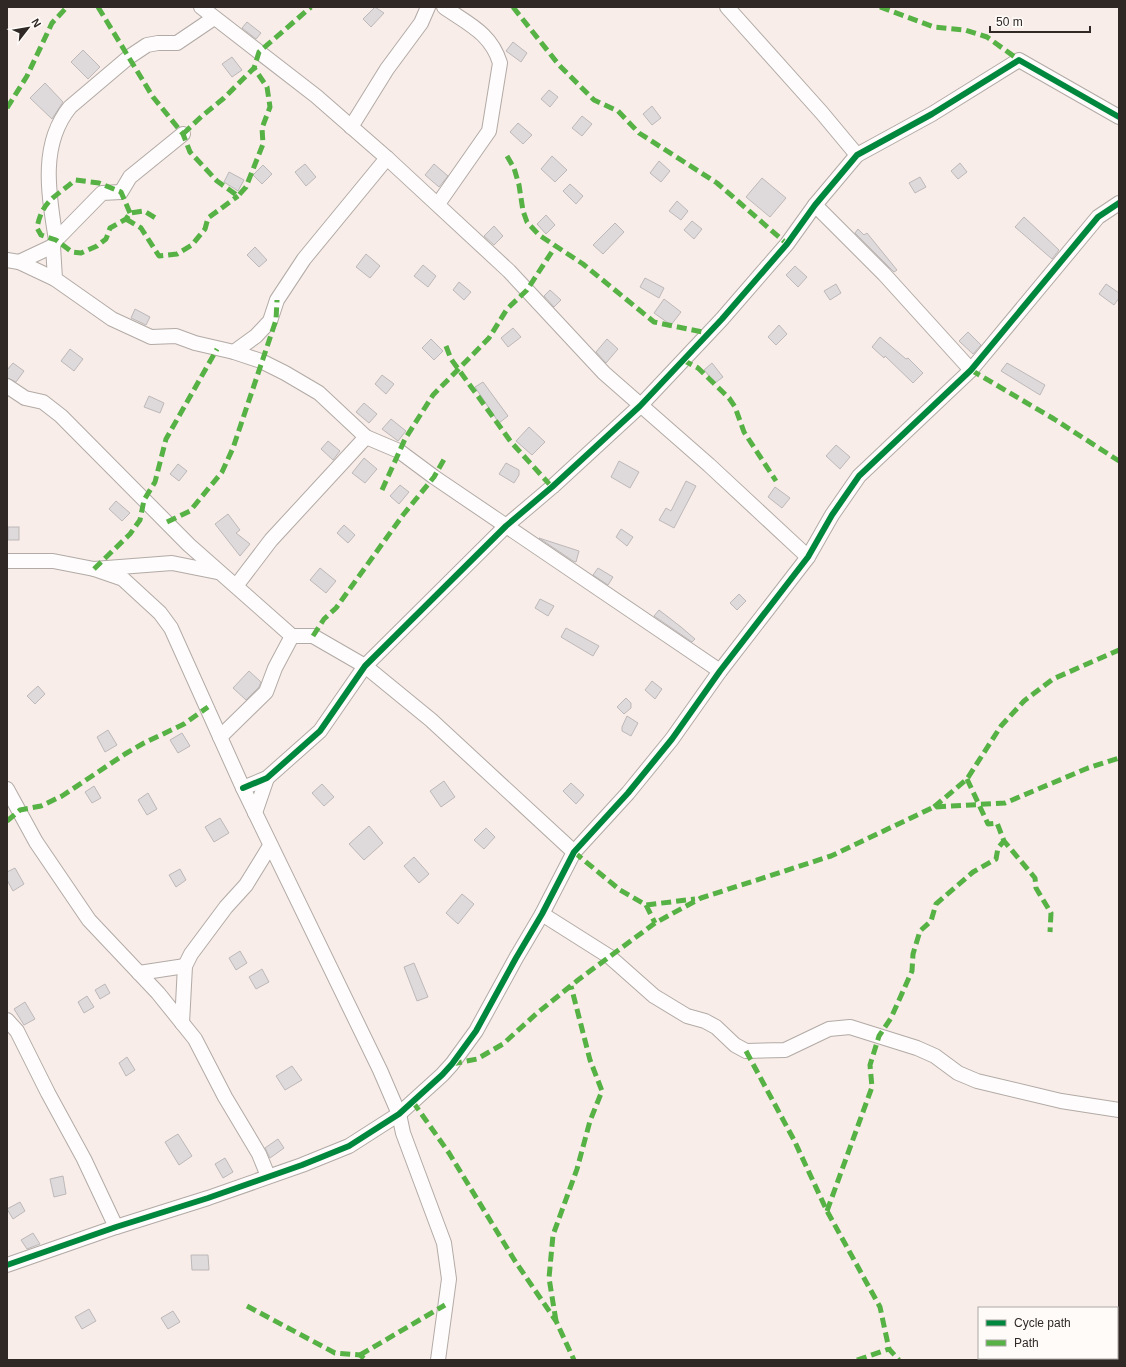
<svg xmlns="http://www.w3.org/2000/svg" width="1126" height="1367" font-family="Arial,sans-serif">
<rect width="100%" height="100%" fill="#f8ede8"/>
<g fill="#ded9da" stroke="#bdb8b9">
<path d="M375,7L384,13L371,27L363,19Z"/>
<path d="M247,22L261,33L256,39L242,28Z"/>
<path d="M513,42L527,53L521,62L506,51Z"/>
<path d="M83,50L100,67L88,79L71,62Z"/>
<path d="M232,57L242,70L232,77L222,64Z"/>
<path d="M45,83L63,102L52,119L30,98Z"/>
<path d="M549,90L558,97L550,107L541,99Z"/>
<path d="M652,106L661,118L652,125L643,114Z"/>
<path d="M582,116L592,124L582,136L572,128Z"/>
<path d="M518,123L532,135L523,144L510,132Z"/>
<path d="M552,156L567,170L555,182L541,169Z"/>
<path d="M659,161L670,171L661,182L650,173Z"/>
<path d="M960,163L967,172L958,179L951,171Z"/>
<path d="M305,164L316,177L306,186L295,172Z"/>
<path d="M434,164L448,176L439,187L425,175Z"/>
<path d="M263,165L272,174L262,184L253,175Z"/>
<path d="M229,172L244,180L238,191L224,182Z"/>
<path d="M920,177L926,187L915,193L909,183Z"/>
<path d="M762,178L786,198L770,217L746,197Z"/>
<path d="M570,184L583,196L576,204L563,191Z"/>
<path d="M677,201L688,211L681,220L669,211Z"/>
<path d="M546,215L555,225L546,234L537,224Z"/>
<path d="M1024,217L1059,250L1052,259L1015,227Z"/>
<path d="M692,221L702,229L694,239L684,230Z"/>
<path d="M615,223L624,232L603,254L593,245Z"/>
<path d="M494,226L503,236L494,245L484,236Z"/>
<path d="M858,229L864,235L867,233L897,270L894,272L855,233Z"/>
<path d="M255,247L267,260L259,267L247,255Z"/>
<path d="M366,254L380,266L370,278L356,267Z"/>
<path d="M423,265L436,276L428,287L414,276Z"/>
<path d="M795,266L807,277L798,287L786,275Z"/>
<path d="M645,278L664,288L659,298L640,287Z"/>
<path d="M459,282L471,292L464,300L453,290Z"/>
<path d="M836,284L841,293L830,300L824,291Z"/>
<path d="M1106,284L1119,293V298L1114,305L1099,294Z"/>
<path d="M550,290L561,300L554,307L544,296Z"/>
<path d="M664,299L681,312L671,325L654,313Z"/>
<path d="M135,309L150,317L146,325L131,318Z"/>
<path d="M779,325L787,334L776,345L768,337Z"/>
<path d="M513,328L521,337L508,347L501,338Z"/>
<path d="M968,332L981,345L973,354L959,341Z"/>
<path d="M880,337L906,359L908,358L923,373L913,383L885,356L884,358L872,347Z"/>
<path d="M431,339L443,351L434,360L422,348Z"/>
<path d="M607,339L618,349L606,363L596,352Z"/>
<path d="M70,349L83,359L74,371L61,361Z"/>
<path d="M13,363L24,371L16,382L7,378V370Z"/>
<path d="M712,363L723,377L715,383L704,370Z"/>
<path d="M1007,363L1045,385L1040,395L1001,371Z"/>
<path d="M382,375L394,384L386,394L375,384Z"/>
<path d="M483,382L508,416L499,423L475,387Z"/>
<path d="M149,396L164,403L160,413L144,407Z"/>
<path d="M364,403L377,414L369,423L356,412Z"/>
<path d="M391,419L406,431L398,441L382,429Z"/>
<path d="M529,427L545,442L532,455L516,441Z"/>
<path d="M328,441L340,451L333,460L321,449Z"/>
<path d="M836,445L850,457L840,469L826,456Z"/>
<path d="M364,458L377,469L365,483L352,473Z"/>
<path d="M619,461L639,472L630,488L611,477Z"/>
<path d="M506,463L519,470V475L514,483L499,474Z"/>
<path d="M178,464L187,471L179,481L170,474Z"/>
<path d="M686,481L696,486L674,528L659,520L666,508L671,511Z"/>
<path d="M400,485L409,492L399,504L390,496Z"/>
<path d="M775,487L790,498L782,508L768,497Z"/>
<path d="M116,501L130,513L122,521L109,509Z"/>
<path d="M228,514L240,530L236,533L250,544L240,556L215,524Z"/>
<path d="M344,525L355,535L348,543L337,533Z"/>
<rect x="8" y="527" width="11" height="13"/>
<path d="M621,529L633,537L627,546L616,537Z"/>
<path d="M539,538L579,551L576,562L573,561Z"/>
<path d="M320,568L336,581L326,593L310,580Z"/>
<path d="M598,568L613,577L608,585L593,575Z"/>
<path d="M739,594L746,601L737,610L730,603Z"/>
<path d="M540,599L554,606L548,616L535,608Z"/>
<path d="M659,610L681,627L695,639L692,642L654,616Z"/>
<path d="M566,628L599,646L593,656L561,637Z"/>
<path d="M249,671L261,682L259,687L246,700L233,688Z"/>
<path d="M652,681L662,689L655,699L645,690Z"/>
<path d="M38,686L45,694L35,704L27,696Z"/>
<path d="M626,698L631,703V708L624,714L617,707Z"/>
<path d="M627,716L638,723L631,736L622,731V727Z"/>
<path d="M108,730L117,745L105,752L97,737Z"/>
<path d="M182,733L190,746L178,753L170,740Z"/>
<path d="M444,781L455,797L441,807L430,791Z"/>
<path d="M571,783L584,795L576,804L563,791Z"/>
<path d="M322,784L334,797L324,806L312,793Z"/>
<path d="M94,786L101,798L92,803L85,792Z"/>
<path d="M148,793L157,809L147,815L138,800Z"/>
<path d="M220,818L229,833L214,842L205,827Z"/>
<path d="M369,826L383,843L364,860L349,844Z"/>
<path d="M486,828L495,837L484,849L474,840Z"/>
<path d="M414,857L429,874L419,883L404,866Z"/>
<path d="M15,868L24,884L13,891L7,880V872Z"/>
<path d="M180,869L186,880L176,887L169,875Z"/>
<path d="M462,894L474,904L458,924L446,913Z"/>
<path d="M240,951L247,963L236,970L229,958Z"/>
<path d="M414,963L428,997L417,1001L404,967Z"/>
<path d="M262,969L269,982L256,989L249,977Z"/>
<path d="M105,984L110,993L100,999L95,990Z"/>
<path d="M87,996L94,1007L84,1013L78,1002Z"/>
<path d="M25,1002L35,1019L24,1025L14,1009Z"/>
<path d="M127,1057L135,1070L126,1076L119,1063Z"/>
<path d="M292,1066L302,1080L285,1090L276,1076Z"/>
<path d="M178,1134L192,1156L179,1165L165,1142Z"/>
<path d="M278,1139L284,1148L270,1158L265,1148Z"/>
<path d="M225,1158L233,1172L223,1178L215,1164Z"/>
<path d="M63,1176L66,1194L54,1197L50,1179Z"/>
<path d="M20,1202L25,1211L13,1219L7,1209Z"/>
<path d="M33,1233L40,1244L27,1249L21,1240Z"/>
<path d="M191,1255H208L209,1270H192Z"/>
<path d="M89,1309L96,1321L82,1329L75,1317Z"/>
<path d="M173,1311L180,1322L168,1329L161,1318Z"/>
</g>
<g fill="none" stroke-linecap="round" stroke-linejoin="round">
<g stroke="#b2aaa6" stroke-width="16">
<g id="minor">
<path d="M201,7L316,96L387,158L509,271L604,373L709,465L808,557"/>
<path d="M727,7L822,113L857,155"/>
<path d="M351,127L387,69L421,23L428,7"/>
<path d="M438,204L489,131L500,63C491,33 468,24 444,7"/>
<path d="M815,205L884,274L971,370"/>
<path d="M56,240C49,196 39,145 70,107L129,57L147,45L158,43H177L214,18"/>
<path d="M7,260L19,262L55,279L112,319L151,337L176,336L195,343L234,352L261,361L285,373L319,393L366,437L399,451L434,477L720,671"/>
<path d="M19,262L53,246"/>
<path d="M55,279L53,246L56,240L102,193L121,192L130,177L183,134"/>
<path d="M234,352L256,336L270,321L277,300L304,259L387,158"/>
<path d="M7,386L25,398L43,402L61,416L189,545L292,636H313L365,666L431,720L574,852"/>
<path d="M7,561H53L94,569L172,563L217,572"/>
<path d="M94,569L123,579L160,613L171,628L243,788L380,1070L399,1114L403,1133L444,1243L449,1279L438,1360"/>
<path d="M236,586L271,540L366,437"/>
<path d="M220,737L266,692L275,668L292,636"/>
<path d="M243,788L267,778L320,731L365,666L506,526L552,487L640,406L722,319L787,244L815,205L857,155L932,114L1019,60L1119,117"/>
<path d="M7,789L36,842L89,920L158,993L195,1039L225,1097L259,1154L268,1176"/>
<path d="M255,813L267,778"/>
<path d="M542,914L610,957L654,996L687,1016L705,1021L716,1027L735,1045L746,1051L785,1050L829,1029L850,1027L917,1048L935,1056L958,1073L977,1081L1061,1101L1119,1110"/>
<path d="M139,973L185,966"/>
<path d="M7,1020L17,1031L48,1093L84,1159L116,1227"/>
<path d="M182,1023L185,966L191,954L226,907L246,885L270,846"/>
<path d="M7,1265L116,1227L208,1198L302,1165L349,1146L399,1114L442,1075L452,1064L476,1031L516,958L542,914L574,852L628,793L672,739L720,671L808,557L832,515L859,476L971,370L1098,217L1119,203"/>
</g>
</g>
<use href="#minor" stroke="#fefcfc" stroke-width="14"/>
<g stroke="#56b245" stroke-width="5" stroke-dasharray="10 5" stroke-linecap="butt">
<path d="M98,7L153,97L183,134L190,152L217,181L238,196L246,187L263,144L262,128L270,107L267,87L254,68"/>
<path d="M513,7L559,65L594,100L618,111L639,133L717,183L787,244"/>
<path d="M880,7L934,27L965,30L987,37L1019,60"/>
<path d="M7,108L27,76L52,23L67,7"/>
<path d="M183,134L202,116L224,98L254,68L259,52L311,7"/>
<path d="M507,156L514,168L519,185L523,211L527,222L539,235L583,264L654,322L707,333"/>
<path d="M130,213L121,192L99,183L75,180C56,197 42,200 37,228L41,235L56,240L72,252L81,253L97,246L106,239L110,228L126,219L130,213L144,211L157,219"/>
<path d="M126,219L141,228L159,256L177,254L192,245L205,229L208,218L238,196"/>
<path d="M446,346L451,359L511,442L552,487"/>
<path d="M683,360L698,368L729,398L735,407L744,432L776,481"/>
<path d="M971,370L1054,419L1119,461"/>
<path d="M382,490L405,439L433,395L489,338L507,309L527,290L555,247"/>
<path d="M167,522L190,511L222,472L233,448L276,320L277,300"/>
<path d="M94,569L130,534L140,520L144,500L155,482L166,439L217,349"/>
<path d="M313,636L324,619L336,608L403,515L434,477L446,456"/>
<path d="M967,779L988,824L997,823L1004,841L1035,878L1036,888L1051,913L1050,932"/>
<path d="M934,807L967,779L1001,726L1024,701L1053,679L1119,650"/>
<path d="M7,821L20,810L41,806L62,796L125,754L144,743L184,724L208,707"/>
<path d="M574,852L620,890L646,905L695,899"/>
<path d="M646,905L655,923"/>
<path d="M746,1051L794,1140L827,1211L880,1307L889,1349L899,1360"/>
<path d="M452,1064L477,1059L503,1044L536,1014L578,980L655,923L701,898L831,856L934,807L1005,803L1088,768L1119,758"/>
<path d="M413,1102L449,1153L515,1261L556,1321L574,1360"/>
<path d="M827,1211L872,1087L870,1065L879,1036L891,1018L912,971L913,954L920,931L931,921L936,904L973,872L996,859L998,848L1004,841"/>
<path d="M247,1306L335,1353L360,1355L366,1360"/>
<path d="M556,1321L549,1278L553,1235L577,1169L590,1121L602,1091L590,1060L571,986"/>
<path d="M360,1355L445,1305"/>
<path d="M857,1360L889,1349"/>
</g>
<g stroke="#fffbf9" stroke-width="8">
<g id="cycleway">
<path d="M243,788L267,778L320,731L365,666L506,526L552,487L640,406L722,319L787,244L815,205L857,155L932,114L1019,60L1119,117"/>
<path d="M7,1265L116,1227L208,1198L302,1165L349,1146L399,1114L442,1075L452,1064L476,1031L516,958L542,914L574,852L628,793L672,739L720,671L808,557L832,515L859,476L971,370L1098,217L1119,203"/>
</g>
</g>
<use href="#cycleway" stroke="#00873e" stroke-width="6"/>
</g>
<rect width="1126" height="1367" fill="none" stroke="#2f2825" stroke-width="16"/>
<rect x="978" y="1307" width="140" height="52" fill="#fffbf9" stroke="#aca7a4"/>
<rect x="986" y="1320" width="20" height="6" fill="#00873e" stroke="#aca7a4"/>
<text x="1014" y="1327" font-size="12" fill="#2f2825">Cycle path</text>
<rect x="986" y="1340" width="20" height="6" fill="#56b245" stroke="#aca7a4"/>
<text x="1014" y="1347" font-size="12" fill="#2f2825">Path</text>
<g transform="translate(28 28) rotate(59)" stroke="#fffbf9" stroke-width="3" paint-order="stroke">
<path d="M0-3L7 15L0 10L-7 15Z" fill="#2f2825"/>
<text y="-6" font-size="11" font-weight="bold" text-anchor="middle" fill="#2f2825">N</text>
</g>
<path d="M990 26v6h100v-6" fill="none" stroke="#2f2825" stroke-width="2"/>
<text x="996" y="26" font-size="12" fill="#2f2825" stroke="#fffbf9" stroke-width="3" paint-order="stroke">50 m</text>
</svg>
